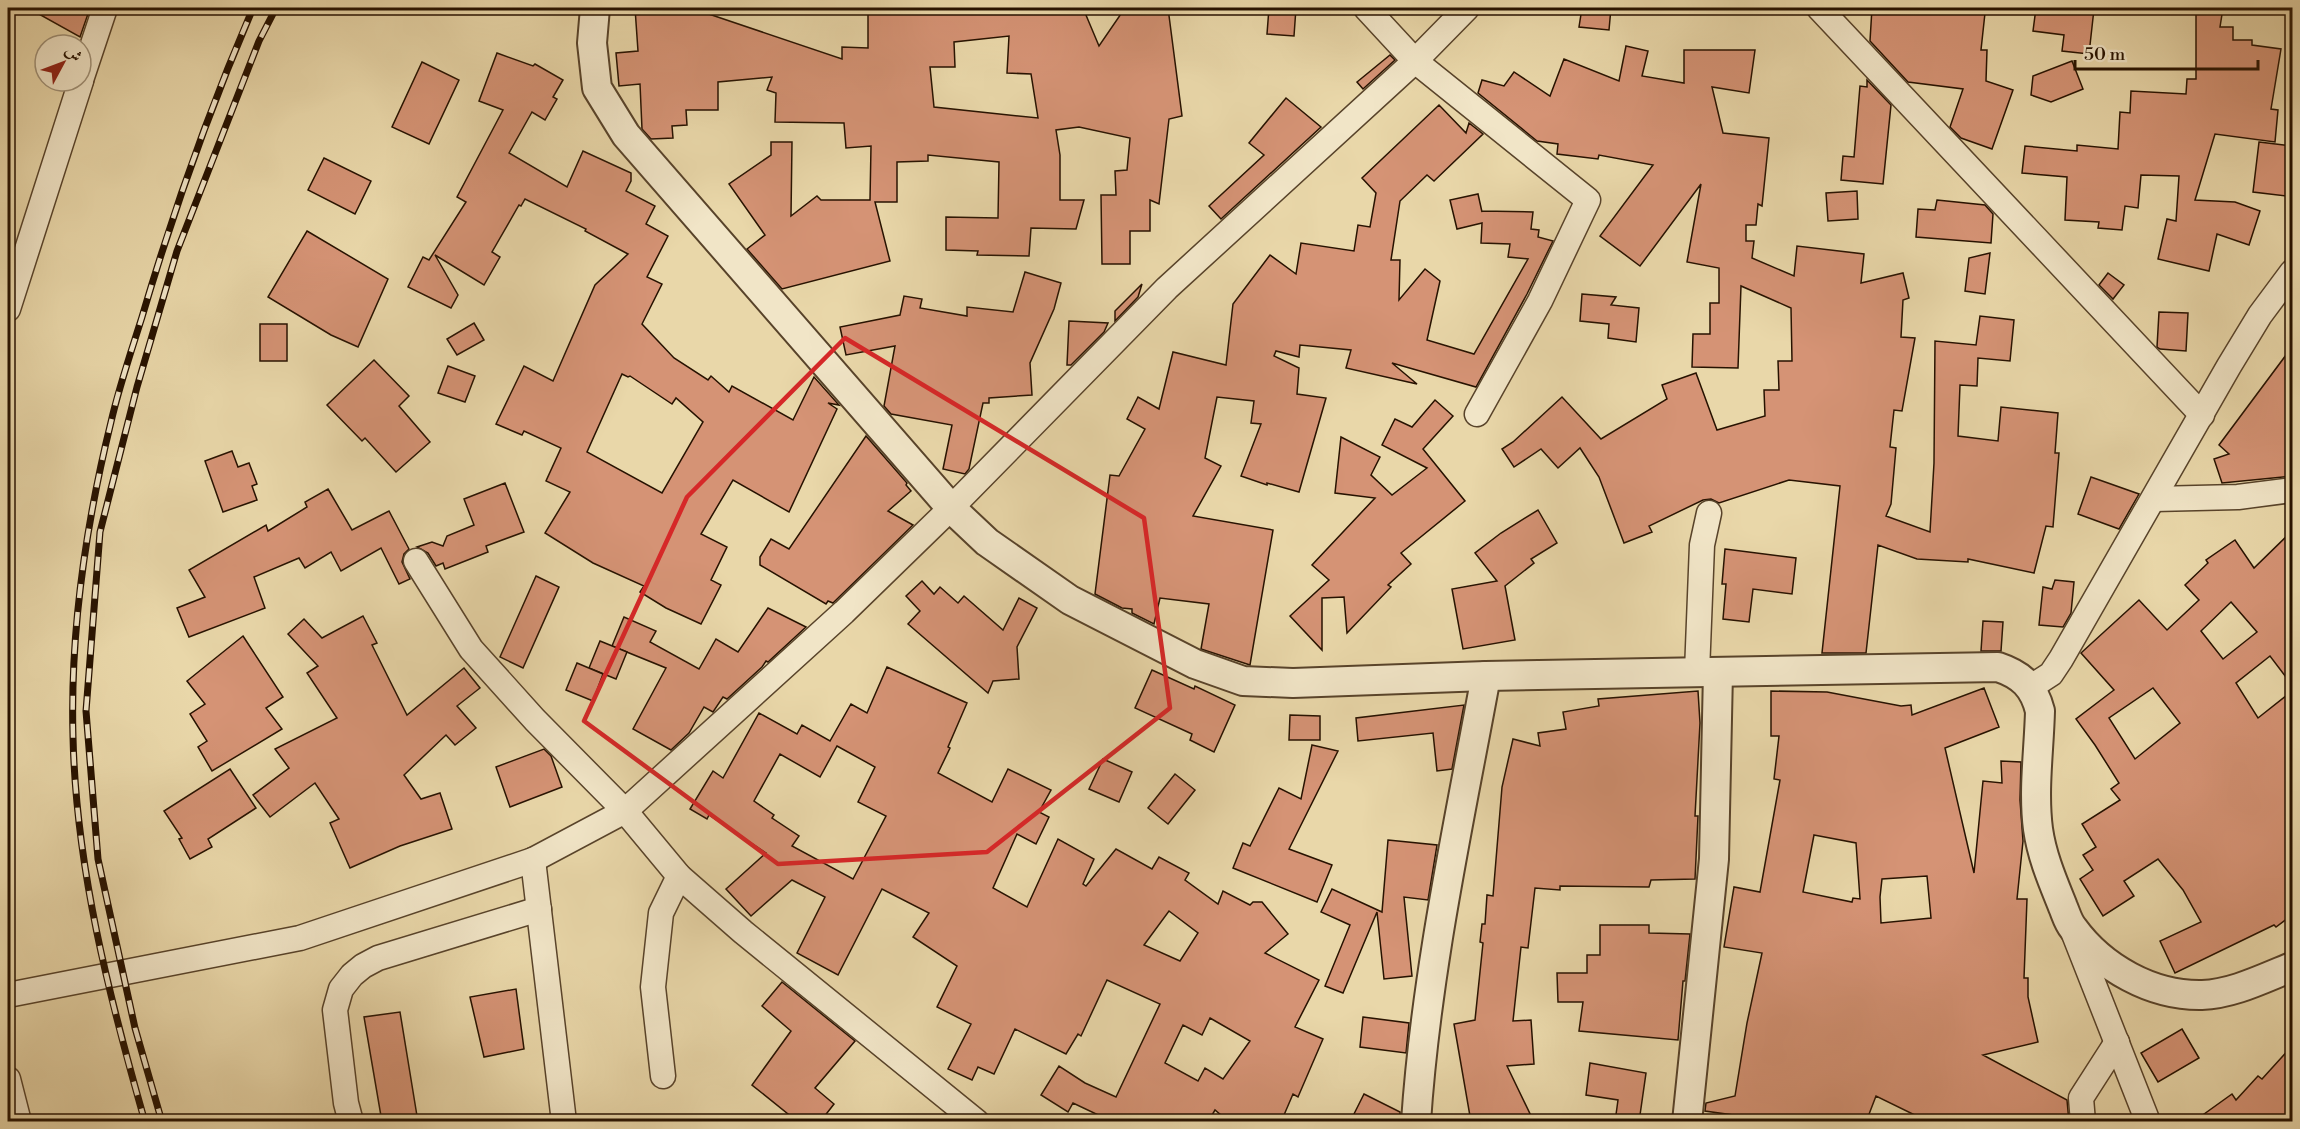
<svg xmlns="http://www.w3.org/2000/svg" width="2300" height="1129" font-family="'Libre Bodoni',Amiri,serif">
<rect width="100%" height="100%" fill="#e9d7a9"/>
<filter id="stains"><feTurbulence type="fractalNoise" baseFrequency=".00333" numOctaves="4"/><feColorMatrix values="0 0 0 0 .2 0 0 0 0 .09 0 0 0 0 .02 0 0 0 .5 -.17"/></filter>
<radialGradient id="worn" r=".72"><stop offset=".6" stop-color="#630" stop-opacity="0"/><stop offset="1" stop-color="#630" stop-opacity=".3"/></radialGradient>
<g fill="#d59375" stroke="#271200" stroke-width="1.5" fill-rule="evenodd">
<path d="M28,8H90L80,37Z"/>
<path d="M635,8H691L842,59V47L868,48V8H1083L1099,46L1125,8H1168L1182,116L1169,119L1159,204L1150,200V231H1130V264H1102L1101,195H1116L1115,171L1127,170L1130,138L1079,127L1056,130L1060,155V200H1084L1076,229L1031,228L1029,256L977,255L978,251L946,250V217L998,218L999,162L928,155V161L897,162V202H875L890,261L782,289L747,249L765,235L729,184L771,155V142H792L791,216L817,196L821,200H870L871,146L846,148L844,123L775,122L776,93L767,90L772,77L718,82V110H686L687,125L672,126L673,138L651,139L642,129L640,84L619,86L616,53L638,51ZM1009,36L1007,73L1031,74L1038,118L934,107L930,67H955L954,42Z"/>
<path d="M1269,8H1296L1294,36L1267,34Z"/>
<path d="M1582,8H1611L1609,30L1579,27Z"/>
<path d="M1872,8H1934L1985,13L1981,50H1987L1986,81L2013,90L1992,149L1961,138L1950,127L1963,89L1908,82L1870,41Z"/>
<path d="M2036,8L2094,9L2089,54L2062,51L2064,35L2033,31Z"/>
<path d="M2196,8H2223L2220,27H2233V40H2252V45L2281,49L2271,109L2278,110L2275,142L2215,134L2195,200L2235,202L2260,211L2249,245L2217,234L2209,271L2158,259L2167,219L2176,221L2179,176L2141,175L2138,208L2125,206L2122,230L2098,228L2099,222L2065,220L2067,177L2022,173L2025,146L2077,151V145L2118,149L2120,112L2130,113L2131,91L2186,94L2187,79H2196Z"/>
<path d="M1626,46L1648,51L1642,76L1684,83V50H1755L1749,93L1712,87L1723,133L1769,138L1762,206L1758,204L1756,225H1746V241H1754L1752,258L1794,276L1797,246L1864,254L1861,283L1903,273L1909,298L1903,300L1901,337L1915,338L1902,411L1894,410L1890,447L1896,448L1891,504L1886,516L1930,532L1934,463L1935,341L1976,345L1980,316L2014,320L2010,361L1978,358L1977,386L1960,385L1958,436L1998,441L2001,407L2058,413L2055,453H2059L2053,527L2046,526L2034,573L1968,559V562L1917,559L1878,545L1866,653H1822L1840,486L1789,480L1719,503L1711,499L1703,500L1649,526L1652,532L1624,543L1599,477L1580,448L1558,468L1541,449L1514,467L1502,449L1513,442L1562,397L1601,439L1667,399L1662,385L1696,373L1717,430L1765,416L1764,390H1779L1778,361H1792L1791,308L1741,286L1738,368L1692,367L1693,334H1710V303H1719V268L1687,262L1701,184L1640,266L1600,236L1653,165L1599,155L1598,159L1557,154L1558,144L1537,141L1478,93L1482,80L1504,86L1514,72L1550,96L1564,59L1619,81Z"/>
<path d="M497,53L533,66L535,64L563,80L553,97L557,99L545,120L532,112L509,153L567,187L583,151L631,173V181L626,191L655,206L646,224L668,236L647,277L662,284L642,324L674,358L708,380L711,376L729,392L732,386L793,420L814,377L839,405L828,403L837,409L789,512L733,480L701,534L727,547L711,580L721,585L701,624L666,608L640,592L644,586L593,563L545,533L570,492L546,481L561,448L524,431L522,435L496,424L524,366L553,381L595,285L628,254L585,231L586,229L525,199L521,206L519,205L492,252L500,257L484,285L435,255L458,295L451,308L408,287L423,257L429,260L466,202L457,197L503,110L479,101ZM622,374L628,377L630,376L672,404L676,398L703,422L662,493L587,452Z"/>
<path d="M1390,55L1395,60L1363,89L1357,82Z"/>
<path d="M2072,61L2083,89L2051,102L2031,95L2033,76Z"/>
<path d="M422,62L459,80L429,144L392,127Z"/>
<path d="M1867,80L1891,105L1883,184L1841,180L1843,156L1854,157L1860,86L1867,87Z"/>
<path d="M1286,98L1321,127L1221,219L1209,206L1264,155L1249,143Z"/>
<path d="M1439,105L1466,133L1469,123L1483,134L1434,181L1427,175L1400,201L1391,260H1400L1399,300L1425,269L1440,281L1427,340L1474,354L1528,259L1508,257L1510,244L1481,243L1482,223L1457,229L1450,200L1478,194L1482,212V211L1533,212L1531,229L1539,230L1538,237L1553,241L1527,294L1476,387L1392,363L1417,384L1346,368L1351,350L1300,345L1299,357L1276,351L1274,356L1299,368L1297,394L1326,398L1299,492L1267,483V485L1241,476L1261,424L1251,423L1254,401L1217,397L1205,458L1221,466L1193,516L1273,530L1250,665L1201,649L1209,604L1160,598L1154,624L1132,613V609L1122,608L1095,594L1110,475L1119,476L1145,429L1127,419L1138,397L1159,409L1173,352L1226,365L1233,304L1270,255L1296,274L1301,243L1354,251L1358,225L1370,227L1376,193L1362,178Z"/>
<path d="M2259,142L2292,146L2286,196L2253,192Z"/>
<path d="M324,158L371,181L355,214L308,190Z"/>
<path d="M1857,191L1858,219L1828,221L1826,193Z"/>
<path d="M1937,200L1985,205L1993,214L1991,243L1916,237L1918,209L1935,210Z"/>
<path d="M307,231L388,279L358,347L331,335L268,297Z"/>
<path d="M1990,253L1985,294L1965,291L1969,258Z"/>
<path d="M1025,272L1061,283L1054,309L1030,363L1032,395L989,398V403H983L969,469L965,474L943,469L952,425L891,414L884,406L895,346L846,355L840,327L900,315L904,296L922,299L920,308L967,316V307L1013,312Z"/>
<path d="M2108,273L2124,285L2113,299L2099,285Z"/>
<path d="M1142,284L1138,297L1115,321V311Z"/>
<path d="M1582,294L1616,297L1611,305L1639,308L1636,342L1608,338L1609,324L1580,321Z"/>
<path d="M2159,312L2188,313L2186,351L2160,349L2157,347Z"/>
<path d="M1069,321L1108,323L1104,332L1071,365H1067Z"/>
<path d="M474,323L484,340L457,355L447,339Z"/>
<rect x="260" y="324" width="27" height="37"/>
<path d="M2292,347V476L2222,483L2214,459L2229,454L2219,445Z"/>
<path d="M374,360L409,396L399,406L430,442L396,472L365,438L362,441L327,405Z"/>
<path d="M448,366L475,376L465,402L438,393Z"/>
<path d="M1435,400L1453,416L1423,449L1465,501L1401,553L1411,564L1388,585L1391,587L1347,633L1344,597L1322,598V650L1290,616L1329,580L1312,565L1375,498L1335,493L1341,437L1380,457L1371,475L1392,495L1427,468L1382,445L1395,419L1412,427Z"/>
<path d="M866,436L907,483L906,485L911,491L888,511L913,525L834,602L833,603L828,601L826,604L760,565V557L771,539L789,549Z"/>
<path d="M232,451L238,467L249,463L257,484L252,486L257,500L223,512L205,461Z"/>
<path d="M2091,477L2139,494L2119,529L2078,514Z"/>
<path d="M505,483L524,532L486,546L488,552L445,569L443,563L436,566L428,553L417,547L432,542L443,546L447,536L474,525L464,499Z"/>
<path d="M328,489L352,530L389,511L409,549L404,554L402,562L410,579L399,584L381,548L341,571L331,552L305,568L299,558L254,577L265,608L189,637L177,608L205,597L189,570L266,525L268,531L307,507L305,502Z"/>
<path d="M1538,510L1557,543L1531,559L1534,563L1505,586L1515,640L1463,649L1452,589L1497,581L1475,553L1501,533Z"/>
<path d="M2292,531V685L2270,656L2236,683L2258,718L2292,691V915L2276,927L2274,925L2175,973L2160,941L2201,922L2183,890L2158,859L2124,881L2134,896L2103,916L2080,879L2093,870L2083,855L2096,847L2082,824L2120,800L2111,789L2119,783L2095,745L2076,719L2114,690L2081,653L2139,600L2167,630L2199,600L2185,585L2208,563L2206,560L2235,540L2254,568ZM2231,602L2257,632L2223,659L2201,631ZM2153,688L2180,723L2135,759L2109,718Z"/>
<path d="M1725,549L1796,558L1792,594L1753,589L1749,622L1723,619L1726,584H1722Z"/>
<path d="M536,576L559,587L523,668L500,657Z"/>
<path d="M2055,580L2074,582L2071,613L2063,627L2039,625L2043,587L2052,589Z"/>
<path d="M922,581L934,594L940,587L958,603L964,596L1003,630L1019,598L1037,608L1017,647L1019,679L993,681L988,693L908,624L920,611L906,596Z"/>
<path d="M768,608L806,627L768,662L766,661L762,667L727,699L723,697L713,712L704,707L689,733L671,750L633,729L666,668L612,646L624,617L656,631L650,642L699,669L716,639L738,652Z"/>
<path d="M363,616L377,643L372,645L407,715L464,668L480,688L457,706L476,728L455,745L446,735L404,775L421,799L440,793L452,829L400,846L350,868L330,823L339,819L315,783L270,817L253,795L289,768L275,749L337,718L307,673L318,666L288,634L304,619L322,638Z"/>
<path d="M1983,621L2003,622L2001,651H1981Z"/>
<path d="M243,636L283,697L266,708L282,729L212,771L198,747L207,741L190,714L205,704L187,681Z"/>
<path d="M600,641L627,652L616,679L589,668Z"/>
<path d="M577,663L603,674L593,701L566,690Z"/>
<path d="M887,667L967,703L948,747L950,748L938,773L992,802L1008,769L1051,790L1039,812L1049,817L1036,844L1017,834L993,888L1027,907L1058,839L1094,859L1083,884L1086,886L1116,849L1152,869L1159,857L1189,873L1185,880L1218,904L1223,891L1250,905L1253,902H1262L1288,934L1265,953L1319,980L1295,1027L1323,1039L1298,1097L1293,1094L1281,1122H1229L1215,1110L1208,1122H1113L1073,1103L1068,1112L1041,1095L1059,1066L1085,1083L1116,1097L1160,1004L1107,980L1081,1036L1078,1034L1066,1054L1015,1029L994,1074L978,1067L972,1080L948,1069L971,1024L937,1007L957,966L913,937L929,913L882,889L838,975L797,953L825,897L792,880L751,916L726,889L766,853L709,815L707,819L690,809L713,771L723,778L759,713L797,734L802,725L830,741L851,704L867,713ZM837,746L875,767L858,802L886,816L853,879L792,846L799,836L772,818L774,815L754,801L780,754L820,777ZM1169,911L1198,933L1180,961L1144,945ZM1210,1018L1250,1041L1223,1079L1205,1068L1198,1081L1165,1063L1183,1025L1202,1035Z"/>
<path d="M1152,670L1194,689L1195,686L1235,705L1214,752L1190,740L1192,734L1135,708Z"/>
<path d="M1984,688L1999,727L1945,748L1974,873L1983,781L2002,783L2001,761L2021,762L2020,800L2023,841L2017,899H2027L2024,978H2028V997L2038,1042L1983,1055L2067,1100L2069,1122H1929L1876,1096L1866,1122H1835L1837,1117L1762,1122V1119L1705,1111L1706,1103L1735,1096L1747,1023L1762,953L1724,947L1734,887L1760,892L1780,780L1774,779L1779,736H1771V691L1827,692L1901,706L1911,705L1912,715ZM1814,835L1856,843L1860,899L1853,898L1852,902L1803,892ZM1927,876L1931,918L1881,923L1880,897L1882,879Z"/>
<path d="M1698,691L1700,723L1695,816H1698L1695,879L1651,880L1649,887L1560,886V890L1535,888L1528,948L1521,947L1513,1021L1531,1020L1534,1064L1507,1066L1534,1122H1471L1454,1024L1475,1020L1483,943L1480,942L1482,924H1485L1487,895L1493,896L1502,787L1513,739L1540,746L1538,733L1566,729L1563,712L1599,706L1598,699Z"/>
<path d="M1464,705L1452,769L1437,771L1433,733L1358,741L1356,718Z"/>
<path d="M1290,715L1320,716V740H1289Z"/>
<path d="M1312,745L1338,751L1289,849L1332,865L1317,902L1233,868L1243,843L1250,846L1279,788L1301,799Z"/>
<path d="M544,749L551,756L562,787L510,807L496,767Z"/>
<path d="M1103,759L1132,772L1119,802L1089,789Z"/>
<path d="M230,769L256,808L208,839L212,847L190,859L179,839L182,838L164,811Z"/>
<path d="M1175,774L1195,790L1168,824L1148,808Z"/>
<path d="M1388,840L1437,845L1428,900L1404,897L1412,976L1384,979L1377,912L1343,993L1325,986L1350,925L1321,912L1332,889L1382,912Z"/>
<path d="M1600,925H1649V933L1690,934L1685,981H1683L1678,1040L1579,1031L1583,1002H1558L1557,973H1587V955H1600Z"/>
<path d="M782,982L855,1041L815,1088L834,1104L820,1122H798L752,1085L791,1031L762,1006Z"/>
<path d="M516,989L524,1049L484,1057L470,997Z"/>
<path d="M400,1012L418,1122H382L364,1017Z"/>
<path d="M1363,1017L1409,1023L1406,1053L1360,1047Z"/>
<path d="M2182,1029L2199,1058L2158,1082L2141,1053Z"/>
<path d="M2292,1046V1122H2193L2232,1094L2236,1100L2258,1076L2262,1079Z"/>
<path d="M1590,1063L1646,1073L1639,1122H1615L1618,1100L1586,1095Z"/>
<path d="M1364,1094L1400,1112V1122H1350Z"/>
</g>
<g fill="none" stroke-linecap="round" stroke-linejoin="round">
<g stroke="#58432a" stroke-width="27">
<g id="minor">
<path d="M1366,8L1415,61L1588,200L1540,301L1477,414"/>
<path d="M1819,8L2202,415"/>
<path d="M81,80L105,8"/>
<path d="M8,309L81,81"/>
<path d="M2154,499L2238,497L2292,490"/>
<path d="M416,561L471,649L535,720L625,811L679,876L743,932L977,1122"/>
<path d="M1697,672L1702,545L1709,513"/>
<path d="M2031,687L2051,674L2061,659L2229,366L2260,315L2292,272"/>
<path d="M533,860L564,1122"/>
<path d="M2074,934L2148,1122"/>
<path d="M8,995L300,938L533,860L625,811L844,612L951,508L1167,288L1415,61L1467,8"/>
<path d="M663,1076L653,987L661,913L679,876"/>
<path d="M8,1079L19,1122"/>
<path d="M351,1122L346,1103L335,1010L341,989L352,975L363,966L378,958L539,909"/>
<path d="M2083,1122L2081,1098L2117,1042"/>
</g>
</g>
<g stroke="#58432a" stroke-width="32">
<g id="tertiary">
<path d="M595,8L592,43L597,88L626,135L951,508L987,542L1070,600L1195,664L1243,681L1293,683L1486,676L1998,667C2022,675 2034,687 2040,711C2039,750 2033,790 2038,829C2042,857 2053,882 2063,907C2066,914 2068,922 2073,928C2102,968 2152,996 2202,995C2233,994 2264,978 2292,967"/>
<path d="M1416,1122C1426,972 1459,823 1486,676"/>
<path d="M1687,1122L1714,859L1718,672"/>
</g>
</g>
<use href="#minor" stroke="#f1e5c7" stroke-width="24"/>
<use href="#tertiary" stroke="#f1e5c7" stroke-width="28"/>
<g stroke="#271200" stroke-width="7">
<g id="rail">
<path d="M145,1122C109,996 76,868 73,737C70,631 86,524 111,422C119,387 131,352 142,317C173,212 210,108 253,8"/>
<path d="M162,1122L135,1028L98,859L86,711L100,532L137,387L177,251L259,41L276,8"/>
</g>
</g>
<use href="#rail" stroke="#f1e5c7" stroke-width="4.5" stroke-dasharray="14" stroke-linecap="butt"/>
</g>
<path fill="none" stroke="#d62828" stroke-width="4.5" stroke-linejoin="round" d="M845,338L1144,518L1170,708L987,852L778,864L584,721L687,497Z"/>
<rect width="2300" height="1129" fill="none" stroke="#e9d7a9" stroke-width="30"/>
<rect x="9" y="9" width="2282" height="1111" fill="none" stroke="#271200" stroke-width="3"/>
<rect x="15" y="15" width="2270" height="1099" fill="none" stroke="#271200" stroke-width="1.5"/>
<g transform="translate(63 63) rotate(49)"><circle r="28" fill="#f1e5c7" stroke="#a09177" stroke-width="1.5"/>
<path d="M0-4.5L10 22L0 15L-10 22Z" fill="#8f2418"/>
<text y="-9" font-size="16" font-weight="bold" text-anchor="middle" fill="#271200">ش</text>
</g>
<path d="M2075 60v9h183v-9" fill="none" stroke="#271200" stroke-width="3"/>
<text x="2084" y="60" font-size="18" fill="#271200" stroke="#f1e5c7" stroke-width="4.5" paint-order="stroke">50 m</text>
<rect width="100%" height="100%" filter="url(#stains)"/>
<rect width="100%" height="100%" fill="url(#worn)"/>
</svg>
